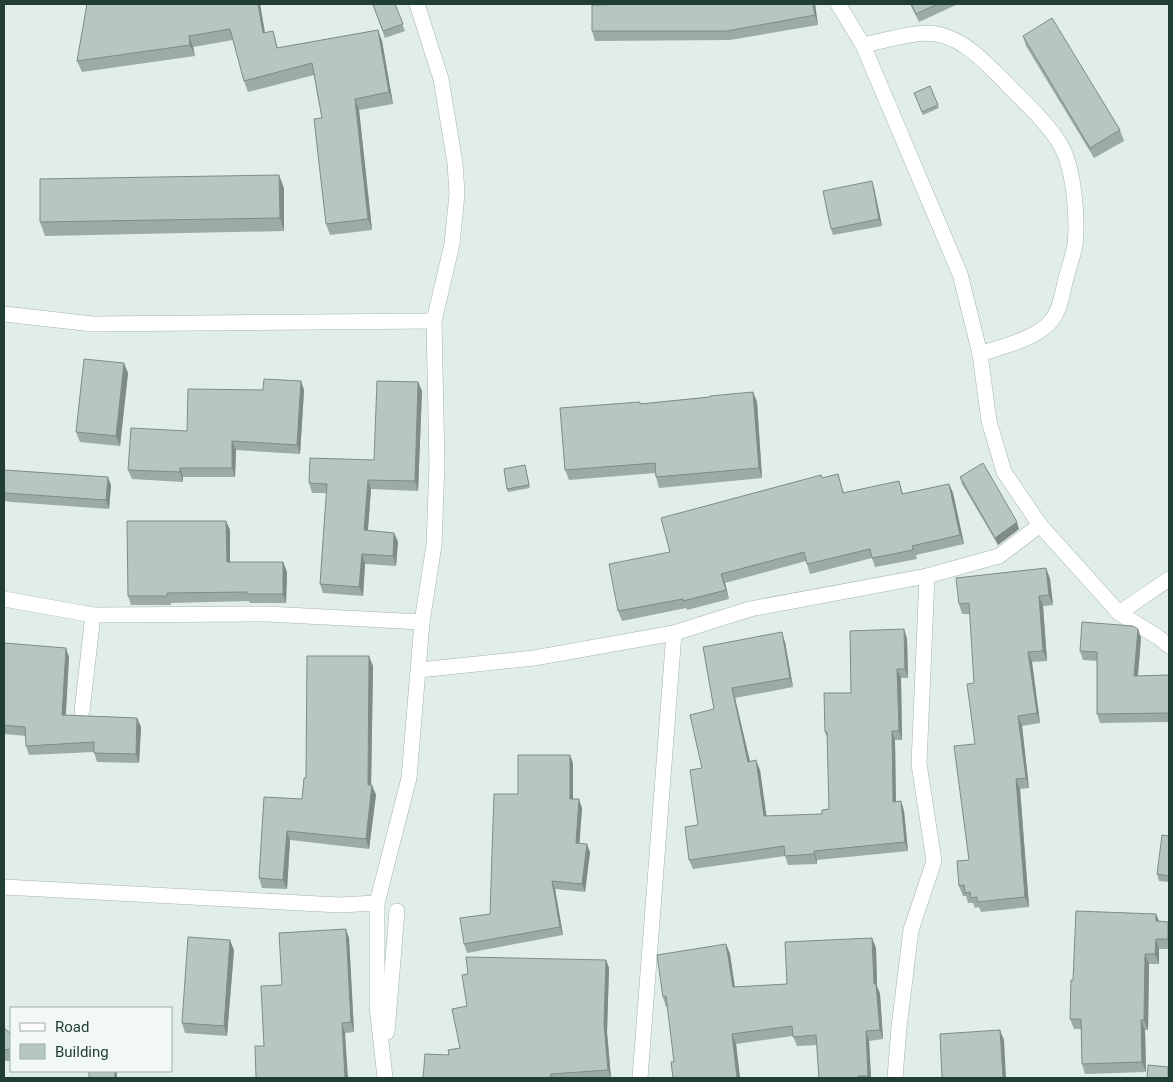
<svg xmlns="http://www.w3.org/2000/svg" width="1173" height="1082" font-family="Roboto,sans-serif">
<rect width="100%" height="100%" fill="#e1ede7"/>
<g fill="none" stroke-linecap="round" stroke-linejoin="round">
<g stroke="#a3b5ae" stroke-width="16">
<g id="minor">
<path d="M838,4L863,45L960,274L980,354L989,421L1004,472L1040,525L1119,613L1158,637L1169,646"/>
<path d="M863,45C885,41 919,29 941,35C966,41 987,64 1005,82C1024,102 1046,121 1060,144C1074,167 1078,218 1075,245C1073,256 1069,267 1066,278C1062,294 1060,315 1046,326C1031,340 1000,347 980,354"/>
<path d="M4,314L93,324L434,321"/>
<path d="M4,599L93,615L267,614L422,622"/>
<path d="M1119,613L1169,579"/>
<path d="M419,670L534,658L674,633L750,609L927,576L999,556L1040,525"/>
<path d="M82,711L93,615"/>
<path d="M4,887L339,905L377,903"/>
<path d="M387,1032L397,911"/>
<path d="M385,1078L377,1006V903L409,778L422,622L434,545L437,465L434,321L452,244L457,194L455,163L441,79L417,4"/>
<path d="M640,1078L674,633"/>
<path d="M895,1078L899,1027L911,930L934,861L919,764L927,576"/>
</g>
</g>
<use href="#minor" stroke="#fff" stroke-width="15"/>
</g>
<g fill="#9daba5">
<path d="M87,4H260L265,33L273,31L278,48L378,30L382,41L393,104L359,110L372,230L330,235L326,224L322,118L314,75L248,92L244,81L233,40L193,47L195,56L82,72L77,61Z"/>
<path d="M395,4L405,31L385,38L373,5Z"/>
<path d="M638,4H815L818,25L730,40L595,41L592,31Z"/>
<path d="M910,4H958L919,22Z"/>
<path d="M1023,36L1120,130L1124,141L1094,158L1026,46Z"/>
<path d="M930,86L939,108L923,115L914,93Z"/>
<path d="M284,188V231L45,236L40,222Z"/>
<path d="M874,188L882,226L833,235L831,229Z"/>
<path d="M128,373L120,446L80,442L76,432Z"/>
<path d="M301,381L304,390L300,454L236,450L235,477H183V482L132,479L128,470L187,431L263,390Z"/>
<path d="M418,382L422,391L418,491L371,489L368,531L394,533L398,542L396,566L365,564L363,596L323,593L320,584L327,493H312L309,483L374,460Z"/>
<path d="M753,392L757,402L762,478L659,488L656,477L655,473L569,480L565,470L640,404L710,397Z"/>
<path d="M525,465L530,488L508,492L507,489Z"/>
<path d="M4,470L111,485L109,509L12,502L4,501Z"/>
<path d="M838,474L844,493L899,481L903,494L949,484L953,493L964,544L916,555L917,559L875,567L872,558L810,574L806,561L725,583L729,599L687,610L686,608L622,621L618,611L670,552L822,478Z"/>
<path d="M960,477L1019,529L998,545L962,484Z"/>
<path d="M226,521L230,530V562H283L287,572L286,603H250L249,601L171,603V605H131L128,596Z"/>
<path d="M1046,568L1050,579L1053,605L1043,606L1047,661L1032,662L1040,723L1022,726L1029,788L1020,789L1029,907L981,912L979,907L975,908L973,903H968L966,896H963L959,886L969,860L975,744L974,683L970,614H962L959,604Z"/>
<path d="M904,629L907,639L908,678H901L902,740H895L896,802L901,801L904,811L908,851L817,860V864L788,865L785,856L693,869L689,860L698,825L702,768L714,709L703,647L785,642L793,687L735,698L750,761L760,770L766,816L822,814L829,809L828,740L825,732L851,693Z"/>
<path d="M1138,629L1141,638L1138,676L1169,675V722L1100,723L1097,714V661L1083,660L1080,651Z"/>
<path d="M4,643L69,657L66,715L137,718L141,727L139,763L97,762L94,752L29,755L26,746V736L4,734Z"/>
<path d="M373,666L371,785L376,795L369,849L290,840L287,889L262,888L259,878L302,799L306,778Z"/>
<path d="M573,763V799L582,808L579,843L590,852L585,892L555,889L563,935L467,953L464,944L490,914Z"/>
<path d="M1169,836V882L1159,881L1157,874Z"/>
<path d="M1156,914L1159,921L1168,922L1169,924V949H1159V964H1149L1148,1030H1145L1146,1072L1085,1074L1082,1064L1081,1029H1074L1070,1019L1073,980Z"/>
<path d="M349,938L354,1032L345,1033L264,1046L282,985Z"/>
<path d="M872,938L876,948L877,986L880,994L883,1039L869,1041L871,1078H819L817,1045L797,1046L793,1036L736,1044L740,1078H673L674,1062L668,1006L666,1007L663,997L726,944L730,954L735,987L787,984Z"/>
<path d="M234,950L227,1036L185,1033L182,1023Z"/>
<path d="M606,960L609,968L607,1032L611,1078H423L449,1055L460,1048Z"/>
<path d="M4,1028L11,1034V1061H4Z"/>
</g>
<g fill="#7f8b86">
<path d="M258,4H260L267,45L263,33Z"/>
<path d="M813,4H815L818,25L815,15Z"/>
<path d="M378,30L382,41L393,104L389,92Z"/>
<path d="M189,36L193,47L195,56L190,45Z"/>
<path d="M355,99L359,110L372,230L368,219Z"/>
<path d="M279,175L284,188V231L280,218Z"/>
<path d="M872,181L874,188L882,226L879,219Z"/>
<path d="M124,363L128,373L120,446L116,436Z"/>
<path d="M301,381L304,390L300,454L297,445Z"/>
<path d="M418,382L422,391L418,491L415,481Z"/>
<path d="M753,392L757,402L762,478L759,468Z"/>
<path d="M232,441L236,450L235,477L232,468Z"/>
<path d="M180,468L183,477V482L180,472Z"/>
<path d="M108,477L111,485L109,509L106,500Z"/>
<path d="M368,480L371,489L367,540L364,530Z"/>
<path d="M949,484L953,493L964,544L960,535Z"/>
<path d="M226,521L230,530V571L227,562Z"/>
<path d="M1017,522L1019,529L998,545L995,538Z"/>
<path d="M394,533L398,542L396,566L393,556Z"/>
<path d="M362,554L365,564L363,596L359,587Z"/>
<path d="M283,562L287,572L286,603L283,594Z"/>
<path d="M1046,568L1050,579L1053,605L1049,595Z"/>
<path d="M721,574L725,583L729,599L726,590Z"/>
<path d="M1039,596L1043,606L1047,661L1043,651Z"/>
<path d="M904,629L907,639L908,678L905,669Z"/>
<path d="M1138,629L1141,638L1137,685L1134,676Z"/>
<path d="M782,632L785,642L793,687L790,678Z"/>
<path d="M66,648L69,657L65,724L62,715Z"/>
<path d="M1028,652L1032,662L1040,723L1037,713Z"/>
<path d="M369,656L373,666L371,791L372,785L376,795L369,849L366,839L368,785Z"/>
<path d="M897,669L901,678L902,740L899,731Z"/>
<path d="M732,688L735,698L752,771L748,762Z"/>
<path d="M1018,716L1022,726L1029,788L1026,778Z"/>
<path d="M137,718L141,727L139,763L136,754Z"/>
<path d="M892,731L895,740L896,812L893,802Z"/>
<path d="M570,755L573,763V807L570,799Z"/>
<path d="M756,760L760,770L768,826L764,816Z"/>
<path d="M1016,779L1020,789L1029,907L1025,897Z"/>
<path d="M579,799L582,808L579,851L576,843Z"/>
<path d="M901,801L904,811L908,851L905,842Z"/>
<path d="M287,831L290,840L287,889L283,880Z"/>
<path d="M587,844L590,852L585,892L582,884Z"/>
<path d="M814,851L817,860V864L814,854Z"/>
<path d="M552,881L555,889L563,935L560,927Z"/>
<path d="M1156,914L1160,924L1156,921Z"/>
<path d="M1168,922L1169,924V944L1168,939Z"/>
<path d="M346,929L349,938L354,1032L351,1022Z"/>
<path d="M872,938L876,948L877,986L880,994L883,1039L880,1030L874,984Z"/>
<path d="M1156,939L1159,949V964L1155,954Z"/>
<path d="M230,940L234,950L227,1036L224,1026Z"/>
<path d="M726,944L730,954L736,997L733,987Z"/>
<path d="M1145,954L1149,964L1148,1030L1144,1020Z"/>
<path d="M606,960L609,968L607,1032L611,1078L608,1070L604,1024Z"/>
<path d="M1141,1020L1145,1030L1146,1072L1142,1062Z"/>
<path d="M342,1023L345,1033L348,1078H345Z"/>
<path d="M1000,1030L1004,1040L1006,1078H1003Z"/>
<path d="M866,1031L869,1041L871,1078H869L868,1076Z"/>
<path d="M732,1034L736,1044L740,1078H737Z"/>
<path d="M1168,1067L1169,1069V1078H1168Z"/>
<rect x="115" y="1071" width="2" height="7"/>
</g>
<g fill="#b6c7c0" stroke="#7f8b86">
<path d="M87,4H258L263,33L273,31L277,48L378,30L389,92L355,99L368,219L326,224L314,119L322,118L312,63L244,81L230,29L189,36L190,45L77,61Z"/>
<path d="M375,4H395L403,24L383,31L373,5Z"/>
<path d="M638,4H813L815,15L727,31H592V5Z"/>
<path d="M911,4H938L916,14Z"/>
<path d="M1052,18L1120,130L1090,148L1023,36Z"/>
<path d="M930,86L938,105L922,112L914,93Z"/>
<path d="M279,175L280,218L40,222V179Z"/>
<path d="M872,181L879,219L831,229L823,191Z"/>
<path d="M84,359L124,363L116,436L76,432Z"/>
<path d="M264,379L301,381L297,445L232,441V468H180V472L128,470L131,428L187,431L188,389L263,390Z"/>
<path d="M377,381L418,382L415,481L368,480L364,530L394,533L393,556L362,554L359,587L320,584L327,484L309,483L310,458L374,460Z"/>
<path d="M753,392L759,468L656,477L655,463L565,470L560,408L640,402V404L710,397V396Z"/>
<path d="M983,463L1017,522L995,538L960,477Z"/>
<path d="M525,465L529,485L507,489L504,469Z"/>
<path d="M4,470L108,477L106,500L4,493Z"/>
<path d="M838,474L843,493L899,481L902,494L949,484L960,535L912,546L913,550L872,558L870,549L807,564L804,552L721,574L726,590L683,601V599L618,611L609,564L670,552L661,518L821,475L822,478Z"/>
<path d="M127,521H226L227,562H283V594H247V592L167,593V596H128Z"/>
<path d="M1046,568L1049,595L1039,596L1043,651L1028,652L1037,713L1018,716L1026,778L1016,779L1025,897L977,902V897L971,898L970,892L965,893L964,885L959,886L957,861L969,860L954,746L975,744L967,684L974,683L969,603L959,604L956,578Z"/>
<path d="M1082,622L1133,626L1138,629L1134,676L1169,675V713L1097,714V652L1080,651Z"/>
<path d="M904,629L905,669H897L899,731H892L893,802L901,801L905,842L814,851V854L785,856L784,846L689,860L685,827L698,825L690,770L702,768L690,715L714,709L703,647L782,632L790,678L732,688L748,762L756,760L764,816L822,814V810L829,809L827,732H825L824,693H851L850,631Z"/>
<path d="M4,643L66,648L62,715L137,718L136,754L94,753V742L26,746L25,727L4,725Z"/>
<path d="M307,656H369L368,785H372L366,839L287,831L283,880L259,878L264,797L302,799L304,778H306Z"/>
<path d="M518,755H570V799H579L576,843L587,844L582,884L552,881L560,927L464,944L460,918L490,914L494,794H518Z"/>
<path d="M1162,835L1169,836V876L1157,874Z"/>
<path d="M1076,911L1156,914V921L1168,922V939H1156L1155,954H1145L1144,1020H1141L1142,1062L1082,1064L1081,1019H1070L1071,980H1073Z"/>
<path d="M346,929L351,1022L342,1023L345,1078H256L255,1046H264L261,986L282,985L279,933Z"/>
<path d="M188,937L230,940L224,1026L182,1023Z"/>
<path d="M872,938L874,984H876L880,1030L866,1031L868,1076H858L859,1078H819L816,1035L793,1037L792,1026L732,1034L737,1078H673L671,1062H674L666,996L663,997L657,955L726,944L733,987L787,984L785,942Z"/>
<path d="M466,957L606,960L604,1024L608,1070L551,1074L550,1078H423L425,1054L449,1055L448,1050L460,1048L452,1009L467,1006L462,975L468,974Z"/>
<path d="M4,1028L11,1034V1049L4,1050Z"/>
<path d="M1000,1030L1003,1078H942L940,1034Z"/>
<path d="M1148,1065L1168,1067V1078H1147Z"/>
<rect x="89" y="1071" width="26" height="7"/>
</g>
<rect width="1173" height="1082" fill="none" stroke="#203e36" stroke-width="10"/>
<rect x="10" y="1007" width="162" height="65" fill="#f2f9f5" stroke="#9eaea9"/>
<rect x="20" y="1023" width="25" height="8" fill="#ffffff" stroke="#9eaea9"/>
<text x="55" y="1032" font-size="15" fill="#203e36">Road</text>
<rect x="20" y="1044" width="25" height="15" fill="#b6c7c0" stroke="#9eaea9"/>
<text x="55" y="1057" font-size="15" fill="#203e36">Building</text>
</svg>
